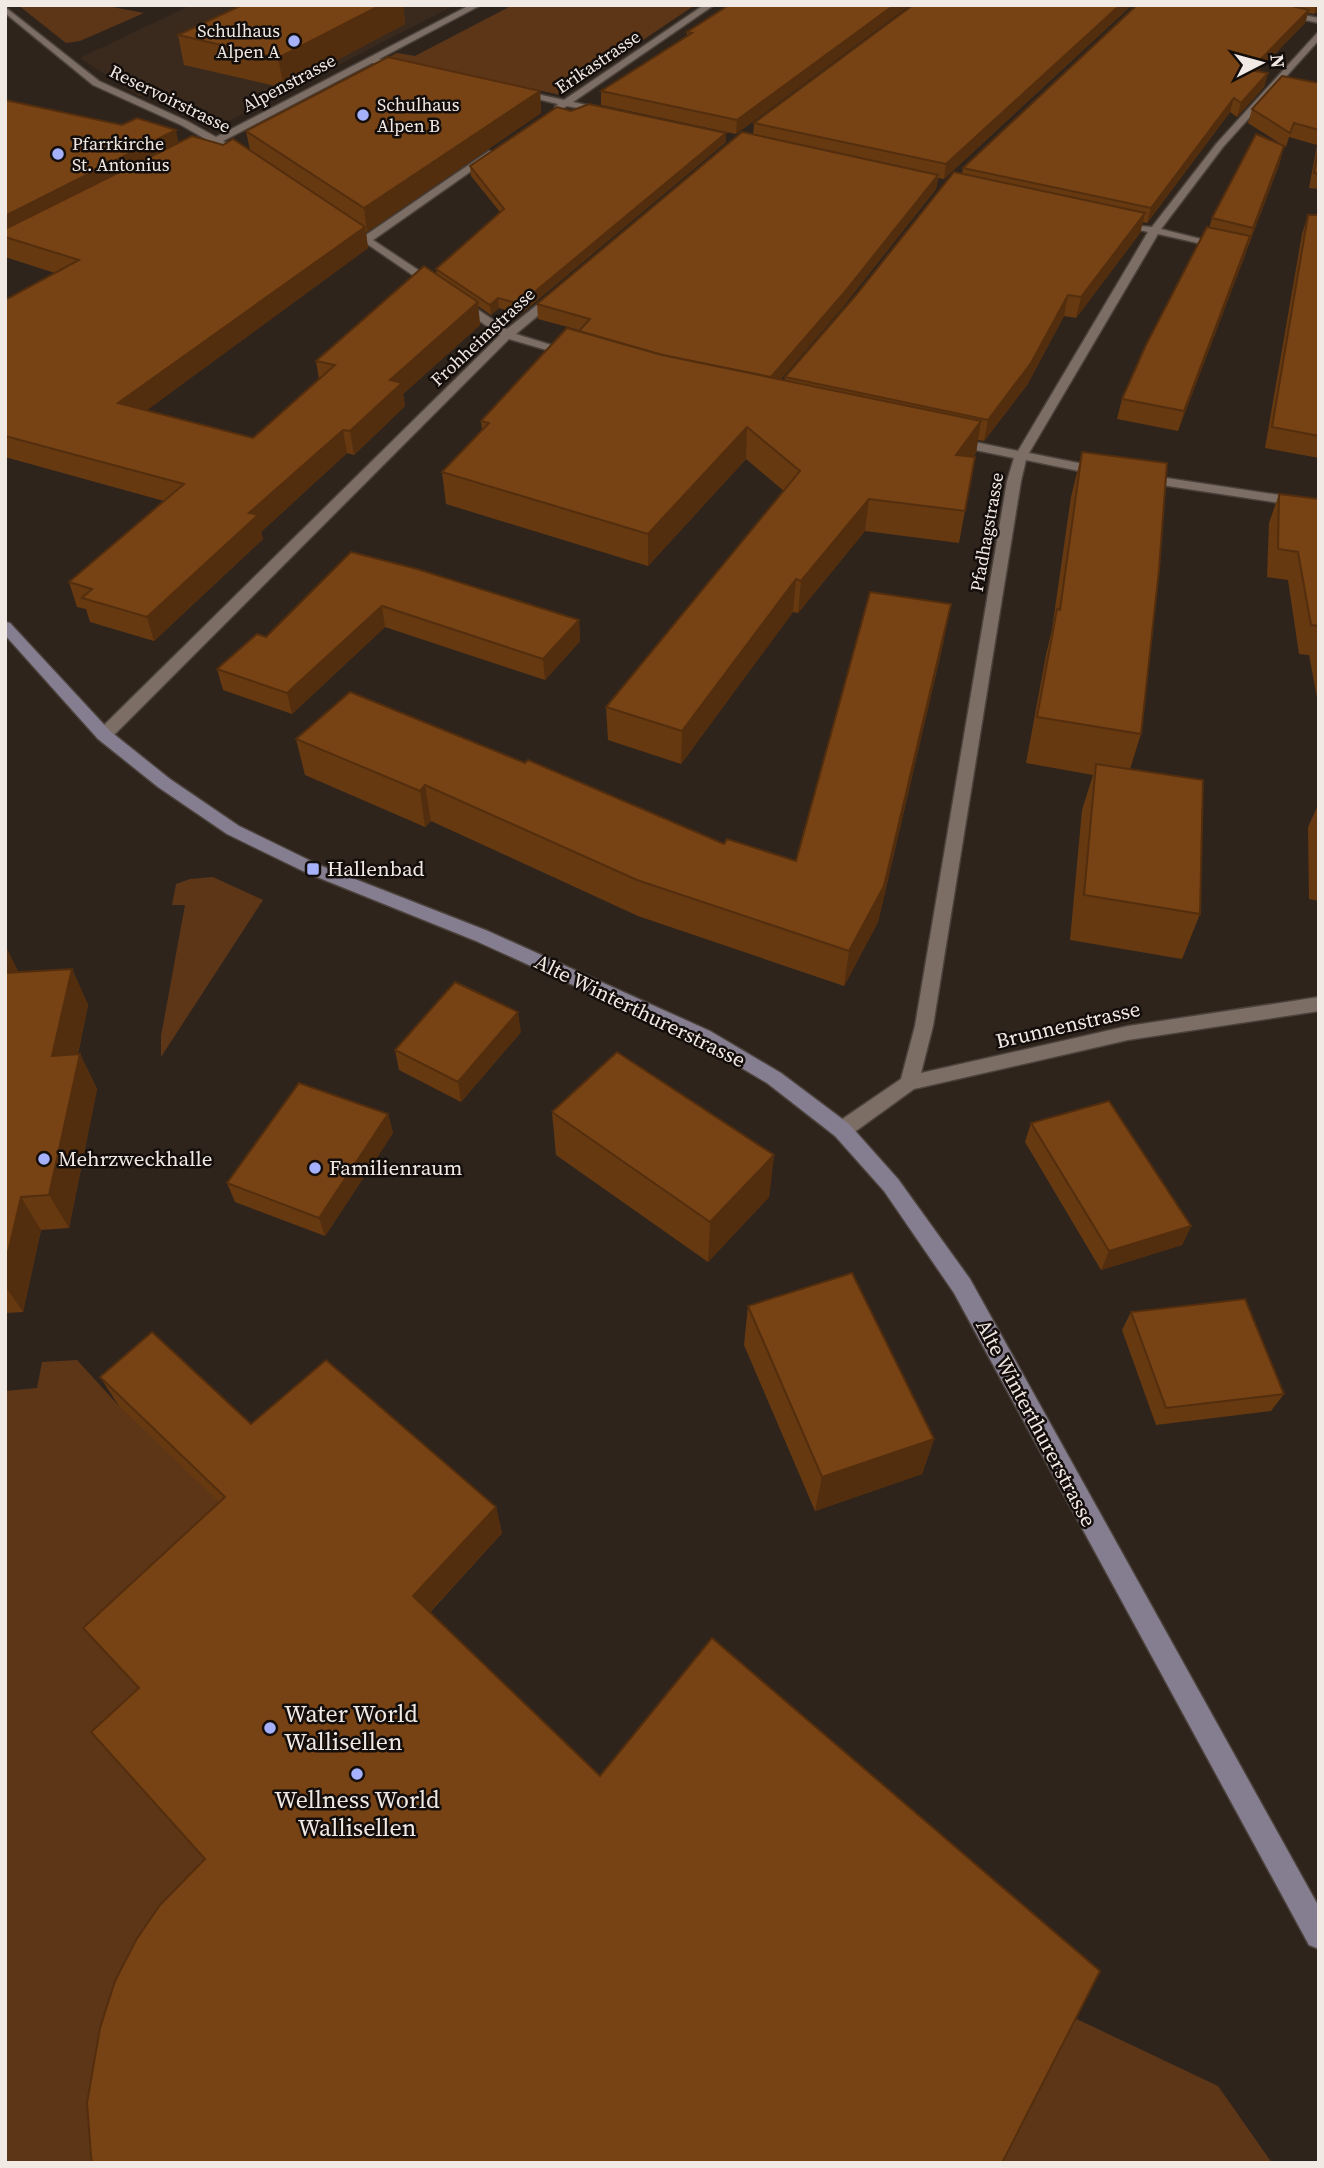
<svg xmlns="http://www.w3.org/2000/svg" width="1324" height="2168" font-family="'Source Serif 4',serif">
<rect width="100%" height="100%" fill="#2f241c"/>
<path fill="#3a2a1e" d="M191,5H455L231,120L214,121L155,96H139L80,58Z"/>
<g fill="#5d3618">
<path d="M18,5H102L144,13L80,41L66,43Z"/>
<path d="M513,5H695L561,95L387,58L397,53L415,56Z"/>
<path d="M213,877L263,900L161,1057V1036L185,905H172L176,884L190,879Z"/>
<path d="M77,1360L119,1406L266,1452L362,1411L502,1533L423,1620L602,1794L1218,2086L1272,2163H5V1391L37,1388L42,1362Z"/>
</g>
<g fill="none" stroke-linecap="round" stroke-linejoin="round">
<g stroke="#4b423b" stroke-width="3">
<g id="minor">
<path d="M470,5H481L379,59L406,65V69L372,63L223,141L249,156L251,158L246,161L216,145L205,147L203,145L209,141L181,125L93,85L5,13V7L99,81L187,121L216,137Z"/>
<path d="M704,5H714L573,102L608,110V114L567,106L560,110L555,107L558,104L509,92L514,89L564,100Z"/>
<path d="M1233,5H1251L1319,18V23Z"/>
<path d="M1319,31V40L1223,147L1161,229L1229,246L1224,249L1158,234L1029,453L1103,468L1110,472L1103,476L1026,460L1021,481L933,1026L921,1073L1128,1026L1319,997V1011L1128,1040L914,1089L849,1136L842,1138L835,1136L832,1130L835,1124L901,1079L915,1026L1007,481L1014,458L951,445L945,441L951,437L1018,451L1148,232L1140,230V226L1152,227L1217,143Z"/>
<path d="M489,151L497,153L373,240L507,329L552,293H560V297L516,334L580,354L574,358L509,339L110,739H98L96,735L98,731L500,335L341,226L350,224L366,235Z"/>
<path d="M1140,474L1319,501V509L1135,481V475Z"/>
</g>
</g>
<g stroke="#4b423b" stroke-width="3">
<path id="secondary" d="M5,622L10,623L110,731L170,779L239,826L319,865L488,931L710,1031L781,1073L849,1124L898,1179L970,1279L1319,1907V1949L1309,1945L954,1293L884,1191L835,1136L767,1083L696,1041L476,941L307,873L227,834L158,787L98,739L5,635Z"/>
</g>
<use href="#minor" fill="#7c6e65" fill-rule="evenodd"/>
<use href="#secondary" fill="#857e90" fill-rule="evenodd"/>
</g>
<g fill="#663911">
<path d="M242,5H403L405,24L284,88L184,65L178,35Z"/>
<path d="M729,5H910L736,134L601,105V91L687,36V32Z"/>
<path d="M1132,5L944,179L938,178L936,189L842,308L781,379L785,380V377L962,174L963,168L1137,5H1319V10L1314,14L1308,13L1305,23L1258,71L1268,73L1264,87L1237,117L1230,112L1147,223L1143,222L1140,233L1076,318L1064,316L1027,385L984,441L978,440L976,453L973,457H975L959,543L865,531L798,613L793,612L681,764L608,740L606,707L784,491L746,459L648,566L446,504L442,472L482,430L481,421L579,330L538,319L537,304L753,135L754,123Z"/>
<path d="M1319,83V189L1309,188L1317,145L1289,137L1286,147L1284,146L1279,165L1178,431L1117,419L1122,399L1209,228L1212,218L1284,146L1248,123L1252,109Z"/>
<path d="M540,91L541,113L367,232L366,231L368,248L147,410L253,438L319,379L316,361L437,275L436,269L500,212L471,176L470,166L726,142L521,314L499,308L491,315L478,306L480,325L403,394L405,406L354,455L347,453L261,532L263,539L154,641L90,622L86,609L77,607L69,582L164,501L5,457V300L55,273L5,257V100L178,142L223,145L250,150L246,131Z"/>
<path d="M1308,215H1319V458L1265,448L1302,234Z"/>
<path d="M1082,452L1141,734L1130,769L1200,914L1182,959L1070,940L1082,810L1093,775L1026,763L1046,655L1052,629L1071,497Z"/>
<path d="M1279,494L1319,499V708L1309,655L1299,654L1288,580L1267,577L1269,523Z"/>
<path d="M351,552L579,620L580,641L545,680L385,627L292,714L223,690L217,669L266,637Z"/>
<path d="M944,640L878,922L844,986L638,916L431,821L425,827L305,775L296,739L796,861Z"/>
<path d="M1319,803V901L1309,899L1308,827Z"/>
<path d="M5,947L18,972L72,969L88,1005L78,1054H80L97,1089L69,1228L41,1230L23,1312L5,1313Z"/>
<path d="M521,1032L461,1102L399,1070L395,1050Z"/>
<path d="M552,1112L774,1155L769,1197L708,1262L556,1155Z"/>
<path d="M388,1114L393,1133L325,1236L235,1202L227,1183Z"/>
<path d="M1031,1123L1191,1226L1182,1245L1101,1270L1025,1142Z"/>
<path d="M748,1306L934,1439L922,1474L815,1511L744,1345Z"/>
<path d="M1131,1312L1284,1394L1271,1411L1156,1425L1122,1330Z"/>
<path d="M100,1377L251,1424L496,1507L502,1533L430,1612L600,1776L1100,1971L205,1859L139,1688L219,1502L119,1406Z"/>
</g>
<g fill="#532e0e">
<path d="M381,5H403L405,24L284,88L278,58Z"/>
<path d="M894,5H910L736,134L737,120Z"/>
<path d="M1120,5H1132L944,179L946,164Z"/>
<path d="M1316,5H1319V7L1318,10L1314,14Z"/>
<path d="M1309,10L1305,23L1246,84L1250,70Z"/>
<path d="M1268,73L1264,87L1237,117L1241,103Z"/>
<path d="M540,91L541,113L367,232L364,208Z"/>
<path d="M1234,98L1230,112L1147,223L1151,208Z"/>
<path d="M176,130L180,151L5,237V216Z"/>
<path d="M726,133V142L521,314L520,304Z"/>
<path d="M1284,146L1279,165L1248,247L1253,228Z"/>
<path d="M938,175L936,189L842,308L767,395L768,380Z"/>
<path d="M1145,213L1140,233L1076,318L1081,297Z"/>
<path d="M365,227L368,248L125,426L118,403Z"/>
<path d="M1250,236L1245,256L1178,431L1184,411Z"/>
<path d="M1068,295L1064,316L1027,385L984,441L988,420Z"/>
<path d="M498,298L499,308L491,315L490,305Z"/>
<path d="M478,302L480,325L403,394L405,406L354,455L350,431L390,380Z"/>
<path d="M981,421L976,453L951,487L956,455Z"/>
<path d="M747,427L746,459L648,566V534Z"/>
<path d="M343,430L347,453L261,532L263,539L154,641L147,617L249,513Z"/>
<path d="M869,499L865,531L798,613L801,581Z"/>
<path d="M796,579L793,612L681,764L682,731Z"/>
<path d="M951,604L944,640L878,922L844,986L849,951Z"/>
<path d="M382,606L385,627L292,714L287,693Z"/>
<path d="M579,620L580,641L545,680L543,659Z"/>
<path d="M425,785L431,821L425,827L420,791Z"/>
<path d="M6,947L24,983L5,985Z"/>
<path d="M72,969L88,1005L70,1090L52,1056Z"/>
<path d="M518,1012L521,1032L461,1102L458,1082Z"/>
<path d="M80,1054L97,1089L69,1228L49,1195Z"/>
<path d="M388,1114L393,1133L325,1236L319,1218Z"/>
<path d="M774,1155L769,1197L708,1262L710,1222Z"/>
<path d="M21,1197L41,1230L23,1312L5,1286V1265Z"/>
<path d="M1191,1226L1182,1245L1101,1270L1109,1251Z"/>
<path d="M934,1439L922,1474L815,1511L822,1477Z"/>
<path d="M496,1507L502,1533L422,1620L413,1596Z"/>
</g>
<g fill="#774214" stroke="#532e0e" stroke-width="2">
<path d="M242,5H381L278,58L178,35Z"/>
<path d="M729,5H894L737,120L601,91L692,33L687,32Z"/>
<path d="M913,5H1120L946,164L754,123Z"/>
<path d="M1137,5H1288L1309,10L1250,70L1268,73L1241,103L1234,98L1151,208L963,168Z"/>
<path d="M388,57L540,91L364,208L246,131Z"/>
<path d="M1282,76L1319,83V130L1294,123L1290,133L1252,109Z"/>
<path d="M5,100L122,125L137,118L176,130L5,216Z"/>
<path d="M589,104L726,133L520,304L498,298L490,305L436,269L504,209L470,166L557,107L571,111Z"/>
<path d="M742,132L938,175L843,294L771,377L662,355L579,331L590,319L537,304Z"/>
<path d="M1256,134L1284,146L1253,228L1212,218Z"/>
<path d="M192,136L223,145L233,139L365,227L118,403L253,438L335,365L316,361L424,266L478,302L390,380L402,383L350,431L343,430L249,513L258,515L147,617L82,598L92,589L69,582L184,484L5,436V300L79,260L5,237V229Z"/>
<path d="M1319,146V174L1314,173Z"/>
<path d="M954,172L1145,213L1081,297L1068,295L1031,363L988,420L785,377L856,295Z"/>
<path d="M1308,215H1319V436L1272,427Z"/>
<path d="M1207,227L1250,236L1184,411L1122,399L1146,345Z"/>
<path d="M567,328L662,355L981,421L956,455L975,457L965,511L869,499L801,581L796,579L682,731L606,707L800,471L747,427L648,534L442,472L489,423L481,421Z"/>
<path d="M1082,452L1167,463L1159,570L1141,734L1037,717L1057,609L1060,610Z"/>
<path d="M1279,494L1319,499V626L1311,625L1298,552L1278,549Z"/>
<path d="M351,552L417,569L579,620L543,659L382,606L287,693L217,669L257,634L266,637Z"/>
<path d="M870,592L951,604L884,886L849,951L637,880L425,785L420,791L296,739L350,692L525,763L528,760L724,844L727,839L796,861Z"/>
<path d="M1096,764L1203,780L1200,914L1084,895Z"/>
<path d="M72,969L52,1056L80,1054L49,1195L21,1197L5,1265V973Z"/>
<path d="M455,982L518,1012L458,1082L395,1050Z"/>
<path d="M617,1052L774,1155L710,1222L552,1112Z"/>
<path d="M299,1083L388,1114L319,1218L227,1183Z"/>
<path d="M1109,1101L1191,1226L1109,1251L1031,1123Z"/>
<path d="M852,1273L934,1439L822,1477L748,1306Z"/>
<path d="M1245,1299L1284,1394L1166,1408L1131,1312Z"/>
<path d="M152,1332L251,1424L326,1360L496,1507L413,1596L600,1776L712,1638L1100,1971L1002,2163H92L91,2156L87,2103L100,2028L115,1981L136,1940L160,1905L205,1859L91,1732L139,1688L83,1628L225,1497L100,1377Z"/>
</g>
<g fill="#a6b1fc" stroke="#130e0b" stroke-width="2.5">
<circle cx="294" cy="41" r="7"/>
<circle cx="363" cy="115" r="7"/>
<circle cx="58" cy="154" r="7"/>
<rect x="306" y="862" width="14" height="14" rx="3.5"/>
<circle cx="44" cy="1159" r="7"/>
<circle cx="315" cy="1168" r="7"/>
<circle cx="270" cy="1728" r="7"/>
<circle cx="357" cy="1774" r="7"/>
</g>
<g text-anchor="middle" stroke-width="5" stroke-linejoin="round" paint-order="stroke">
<g font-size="18" fill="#f1e9e4" stroke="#130e0b" text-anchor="start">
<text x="280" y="37" text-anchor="end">Schulhaus<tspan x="280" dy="21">Alpen A</tspan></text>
<text x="377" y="111">Schulhaus<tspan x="377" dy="21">Alpen B</tspan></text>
<text x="72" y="150">Pfarrkirche<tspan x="72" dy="21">St. Antonius</tspan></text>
</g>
<g font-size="18" fill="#f1e9e4" stroke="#130e0b">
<text transform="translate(598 62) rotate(-34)" y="6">Erikastrasse</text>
<text transform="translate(289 83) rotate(-28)" y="6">Alpenstrasse</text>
<text transform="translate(170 99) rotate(26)" y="6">Reservoirstrasse</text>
<text transform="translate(483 337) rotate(-43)" y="6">Frohheimstrasse</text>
<text transform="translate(987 532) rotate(-80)" y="6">Pfadhagstrasse</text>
</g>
<g font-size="21" fill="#f1e9e4" stroke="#130e0b" text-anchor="start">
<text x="327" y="876">Hallenbad</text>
<text x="58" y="1166">Mehrzweckhalle</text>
<text x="329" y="1175">Familienraum</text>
</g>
<g font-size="21" fill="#f1e9e4" stroke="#130e0b">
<text transform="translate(640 1011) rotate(26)" y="7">Alte Winterthurerstrasse</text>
<text transform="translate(1068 1025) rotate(-13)" y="7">Brunnenstrasse</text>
<text transform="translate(1036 1423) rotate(62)" y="7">Alte Winterthurerstrasse</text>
</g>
<g font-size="24" fill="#f1e9e4" stroke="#130e0b" text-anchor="start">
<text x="284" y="1722">Water World<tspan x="284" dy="28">Wallisellen</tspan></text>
<text x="357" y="1808" text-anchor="middle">Wellness World<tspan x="357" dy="28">Wallisellen</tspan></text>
</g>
</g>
<rect width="1324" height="2168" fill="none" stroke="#f1e9e4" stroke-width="14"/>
<g transform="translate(1261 63) rotate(84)" stroke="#130e0b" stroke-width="5" paint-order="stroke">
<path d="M0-5L12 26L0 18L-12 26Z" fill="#f1e9e4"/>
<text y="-10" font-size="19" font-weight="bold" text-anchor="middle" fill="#f1e9e4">N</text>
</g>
</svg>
